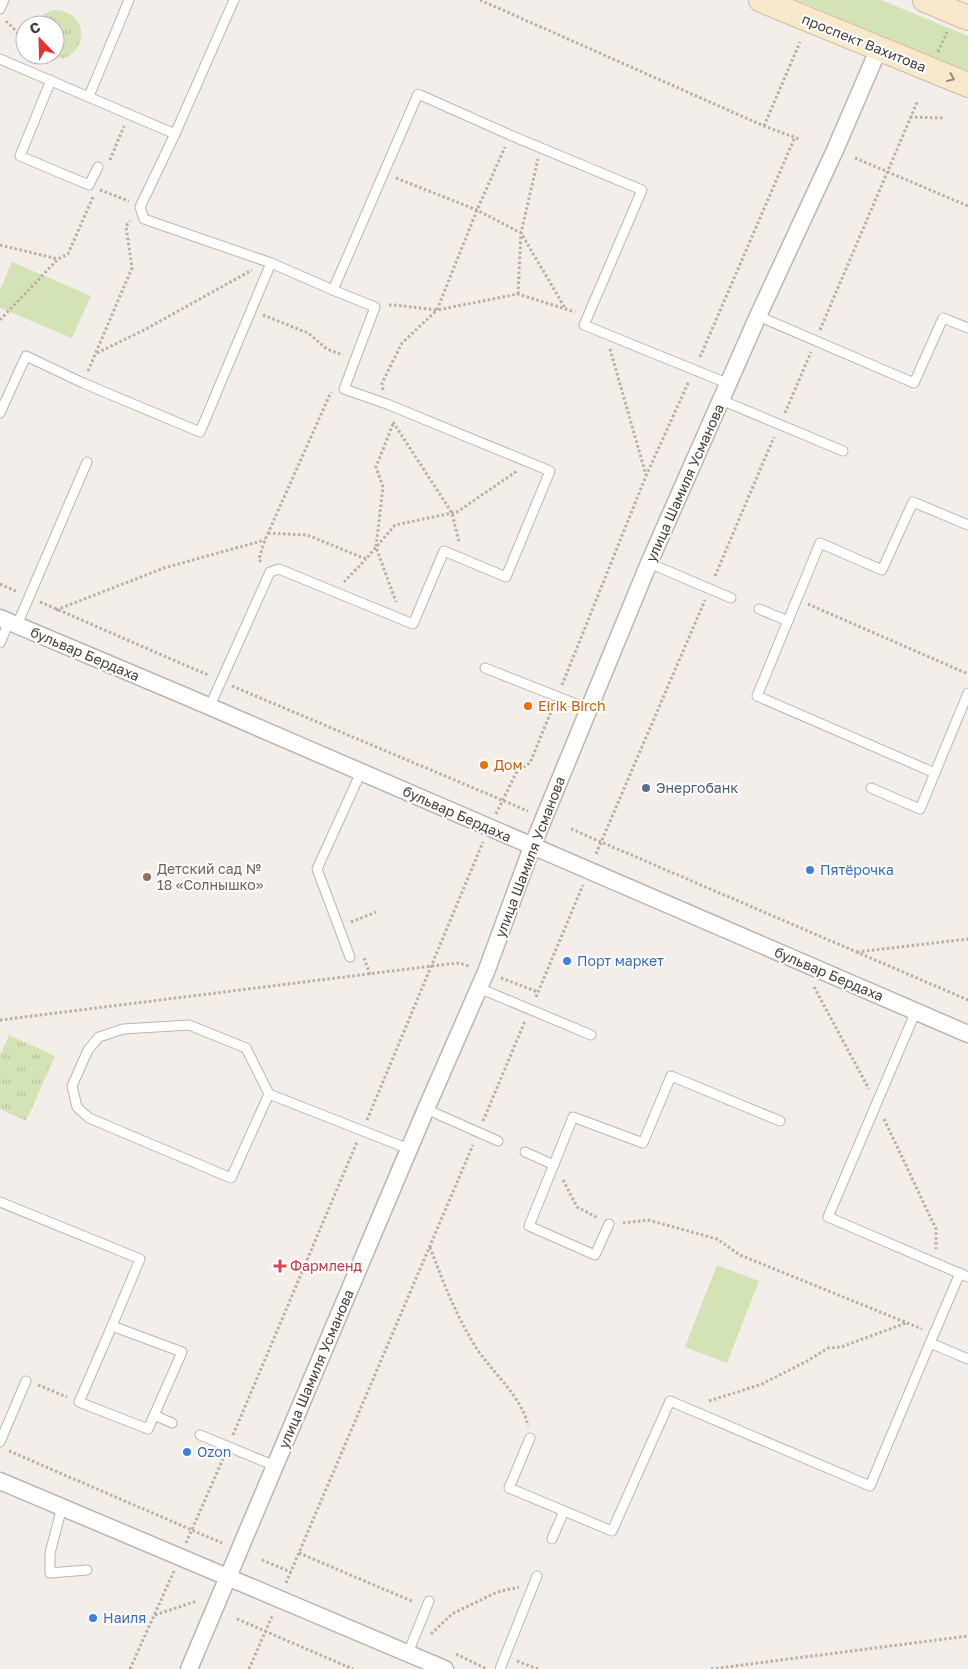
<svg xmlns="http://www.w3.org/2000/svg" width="968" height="1669" font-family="'Golos Text',sans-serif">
<defs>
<pattern id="park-tufts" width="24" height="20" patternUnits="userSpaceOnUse" patternTransform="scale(1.25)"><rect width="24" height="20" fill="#d4e3b6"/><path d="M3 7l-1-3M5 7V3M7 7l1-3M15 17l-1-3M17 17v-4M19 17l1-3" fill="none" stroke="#b7c49d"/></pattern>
</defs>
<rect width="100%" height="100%" fill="#f3eee9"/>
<g fill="#d4e3b6">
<path d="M797,0H881L968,36V73Z"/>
<path d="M12,262L91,296L72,338L0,308V290Z"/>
<path d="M717,1265L759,1281L727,1363L685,1347Z"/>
</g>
<g fill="url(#park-tufts)">
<path d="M56,10C99,14 82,73 44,55H55V25H35C39,16 46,12 56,10Z"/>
<path d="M9,1035L55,1056L26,1121L0,1109V1055Z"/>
</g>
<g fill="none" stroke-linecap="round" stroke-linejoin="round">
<g stroke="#bdb5ac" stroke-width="11">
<g id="service">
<path d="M0,9L4,0"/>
<path d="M0,59L175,134L234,0"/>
<path d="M51,80L20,156L89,185L98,167"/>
<path d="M89,96L129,0"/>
<path d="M175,134L140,207L144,219L271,263L333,290L418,94L510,135L642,190L584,325L729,384"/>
<path d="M758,316L914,383L943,318L968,328"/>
<path d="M721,400L843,451"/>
<path d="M0,413L26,356L83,383L200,432L271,263"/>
<path d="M649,563L731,598"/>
<path d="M759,609L788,621"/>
<path d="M17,625L87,462"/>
<path d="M0,643L9,622"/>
<path d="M485,668L589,709"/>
<path d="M209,708L270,572L279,569L413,624L444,551L506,577L550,471L387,404L344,389L375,307L333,290"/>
<path d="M935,773L757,696L820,543L882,570L913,502L968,525"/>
<path d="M871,788L920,809L968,693"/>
<path d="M350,957L317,869L361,772"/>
<path d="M479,988L591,1035"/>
<path d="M916,1011L828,1217L968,1277"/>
<path d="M269,1094L231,1178L89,1118L77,1107L72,1086L88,1050L99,1037L123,1029L189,1025L246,1048L269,1094L409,1149"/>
<path d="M426,1109L498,1141"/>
<path d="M525,1152L554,1165"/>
<path d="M0,1202L140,1259L112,1326"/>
<path d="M609,1224L595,1255L529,1226L573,1117L643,1143L671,1076L780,1121"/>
<path d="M960,1273L930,1343L968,1359"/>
<path d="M112,1326L182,1352L148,1429L79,1402Z"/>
<path d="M154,1415L172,1423"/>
<path d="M200,1435L275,1466"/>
<path d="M530,1438L509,1488L612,1531L670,1401L870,1486L930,1343"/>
<path d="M0,1442L26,1381"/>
<path d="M62,1507L50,1553V1573L87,1570"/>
<path d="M552,1539L564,1511"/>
<path d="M408,1653L429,1601"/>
<path d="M500,1669L537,1576"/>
</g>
</g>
<g stroke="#bdb5ac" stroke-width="19">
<g id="minor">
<path d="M0,618L185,696L968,1034"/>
<path d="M0,1481L445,1669"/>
<path d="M189,1669L426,1109L486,972L532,847L649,563L758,316L835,150L879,48"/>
</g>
</g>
<g stroke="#cebb9d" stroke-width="26">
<g id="secondary">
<path d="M761,0L968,85"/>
<path d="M925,0L968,18"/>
</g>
</g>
<g stroke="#bdaf9f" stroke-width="3" stroke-dasharray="2.5 2.5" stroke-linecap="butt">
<path d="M480,0L764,126L799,139"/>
<path d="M6,21L25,40"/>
<path d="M938,52L947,32"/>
<path d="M39,55L48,63"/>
<path d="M910,117L945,118"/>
<path d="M764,126L800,42"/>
<path d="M855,158L968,206"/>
<path d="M110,160L124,126"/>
<path d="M396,178L477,210L521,233L565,308"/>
<path d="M100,190L129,201"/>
<path d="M0,245L58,259"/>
<path d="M518,294L521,233L538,159"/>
<path d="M389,305H395L437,310L518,294L575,312"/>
<path d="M263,315L308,333L327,349L343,355"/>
<path d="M0,320L58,259L68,254L93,197"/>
<path d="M820,330L918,100"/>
<path d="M610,349L646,475"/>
<path d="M97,353L144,330L252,270"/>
<path d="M700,357L795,137"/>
<path d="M88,371L132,268L126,226L130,221"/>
<path d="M383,390L382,383L402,343L437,310L477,210L505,147"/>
<path d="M785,413L811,352"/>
<path d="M393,422L452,513L459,542"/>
<path d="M393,424L376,467L383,487L376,547L396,602"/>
<path d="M268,533L307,535L366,559L395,525L457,512L517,471"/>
<path d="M261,562L259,559L265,540L331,392"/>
<path d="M715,576L774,437"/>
<path d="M344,582L366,559"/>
<path d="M0,584L18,592"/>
<path d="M40,602L208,675"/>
<path d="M808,604L968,674"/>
<path d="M56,610L164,568L265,540"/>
<path d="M562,685L646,476L689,381"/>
<path d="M232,686L528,811"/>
<path d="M496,814L517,771L530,763L552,709"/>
<path d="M571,829L968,1000"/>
<path d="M596,854L705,600"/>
<path d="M351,922L376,912"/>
<path d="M857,952L968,939"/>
<path d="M364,958L370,974"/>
<path d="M501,978L538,992"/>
<path d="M814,987L869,1089"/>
<path d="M536,997L583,885"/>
<path d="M0,1020L432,966L459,963L469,966"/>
<path d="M884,1119L936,1229V1249"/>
<path d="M367,1120L483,842"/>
<path d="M483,1121L525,1021"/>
<path d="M563,1180L577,1207L598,1218"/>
<path d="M623,1223L648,1220L717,1239L740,1255L922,1329"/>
<path d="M430,1247C443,1282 455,1313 475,1346C490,1370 523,1398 528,1426"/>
<path d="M38,1385L67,1397"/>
<path d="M709,1401L762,1384L807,1361L828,1348L841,1347L906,1323"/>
<path d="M233,1435L357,1142"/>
<path d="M9,1451L222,1543"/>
<path d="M186,1543L223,1459"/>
<path d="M299,1553L414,1602"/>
<path d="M262,1560L291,1572"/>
<path d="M286,1583L473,1145"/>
<path d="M155,1615L197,1601"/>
<path d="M237,1619L353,1669"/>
<path d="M431,1634L452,1614L497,1592L519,1587"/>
<path d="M456,1654L487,1669"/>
<path d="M517,1661L538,1669"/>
<path d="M130,1669L174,1571"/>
<path d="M249,1669L273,1614"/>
<path d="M711,1669L968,1636"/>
</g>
<use href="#service" stroke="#fff" stroke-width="9"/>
<use href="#minor" stroke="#fff" stroke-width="16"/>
<use href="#secondary" stroke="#f9e9cc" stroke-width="24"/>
</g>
<defs><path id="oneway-chevron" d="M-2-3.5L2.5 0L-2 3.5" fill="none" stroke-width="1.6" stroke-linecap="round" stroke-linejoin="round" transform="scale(1.25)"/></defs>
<use stroke="#968b7b" href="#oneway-chevron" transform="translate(951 78) rotate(23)"/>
<g fill="#e8710a" stroke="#fff" stroke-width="2">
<circle cx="528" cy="706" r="5"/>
<circle cx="484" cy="765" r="5"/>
</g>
<circle fill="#5c6f8a" stroke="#fff" stroke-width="2" cx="646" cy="788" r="5"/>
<g fill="#3f7fe0" stroke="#fff" stroke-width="2">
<circle cx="810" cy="870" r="5"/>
<circle cx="567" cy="961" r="5"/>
<circle cx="187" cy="1452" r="5"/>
<circle cx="93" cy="1618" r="5"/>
</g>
<circle fill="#8d6e63" stroke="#fff" stroke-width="2" cx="147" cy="877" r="5"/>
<path fill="#e0444e" stroke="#fff" stroke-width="2" d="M277.5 1258.5h5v5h5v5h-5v5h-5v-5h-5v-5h5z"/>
<g text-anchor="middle" stroke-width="4" stroke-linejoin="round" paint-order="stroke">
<g font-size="14" fill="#453e38" stroke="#fff">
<text transform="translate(864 43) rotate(22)" y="5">проспект Вахитова</text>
<text transform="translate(685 483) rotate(-66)" y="5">улица Шамиля Усманова</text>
<text transform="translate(85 654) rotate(23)" y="5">бульвар Бердаха</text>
<text transform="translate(457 814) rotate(24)" y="5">бульвар Бердаха</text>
<text transform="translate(530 857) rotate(-69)" y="5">улица Шамиля Усманова</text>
<text transform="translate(829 974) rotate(23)" y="5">бульвар Бердаха</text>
<text transform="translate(316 1369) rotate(-67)" y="5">улица Шамиля Усманова</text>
</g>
<g font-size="14" fill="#c56008" stroke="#fff" text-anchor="start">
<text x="538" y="711">Eirik Birch</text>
<text x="494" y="770">Дом</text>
</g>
<g font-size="14" fill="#4e5e75" stroke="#fff" text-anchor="start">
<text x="656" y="793">Энергобанк</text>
</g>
<g font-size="14" fill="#785e54" stroke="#fff" text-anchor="start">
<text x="157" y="874">Детский сад №<tspan x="157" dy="16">18 «Солнышко»</tspan></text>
</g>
<g font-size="14" fill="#366cbe" stroke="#fff" text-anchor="start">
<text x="820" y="875">Пятёрочка</text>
<text x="577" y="966">Порт маркет</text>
<text x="197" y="1457">Ozon</text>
<text x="103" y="1623">Наиля</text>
</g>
<g font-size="14" fill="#be3a42" stroke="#fff" text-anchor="start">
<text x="290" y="1271">Фармленд</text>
</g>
</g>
<g transform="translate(40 40) rotate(337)"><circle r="24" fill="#ffffff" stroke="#b5b2af"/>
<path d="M0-4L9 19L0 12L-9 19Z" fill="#e4332e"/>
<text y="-8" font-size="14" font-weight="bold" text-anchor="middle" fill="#453e38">С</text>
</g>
</svg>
